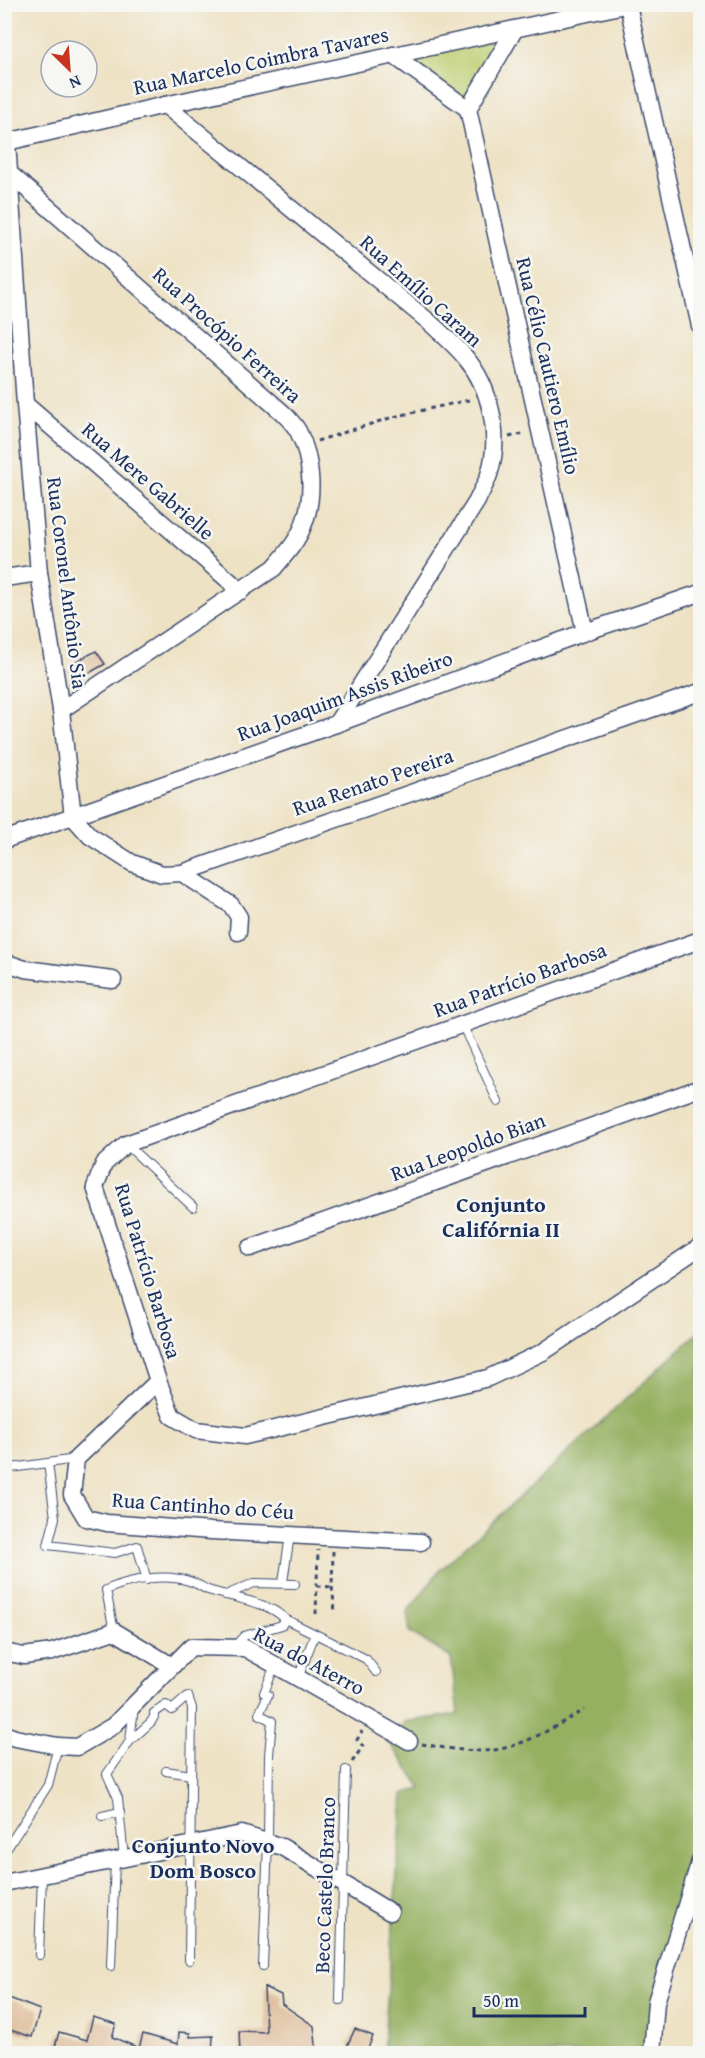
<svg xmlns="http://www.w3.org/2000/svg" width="705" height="2058" font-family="'Gentium Book Plus',serif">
<rect width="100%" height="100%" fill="#f6f6f2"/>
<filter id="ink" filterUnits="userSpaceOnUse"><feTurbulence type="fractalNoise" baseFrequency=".0167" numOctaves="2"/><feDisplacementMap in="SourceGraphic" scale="12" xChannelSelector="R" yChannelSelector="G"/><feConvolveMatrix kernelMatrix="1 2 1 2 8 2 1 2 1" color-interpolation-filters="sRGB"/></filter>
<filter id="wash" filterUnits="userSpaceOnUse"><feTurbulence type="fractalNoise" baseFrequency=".008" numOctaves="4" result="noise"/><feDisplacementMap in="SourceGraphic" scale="24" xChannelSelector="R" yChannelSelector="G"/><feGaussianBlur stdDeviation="1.35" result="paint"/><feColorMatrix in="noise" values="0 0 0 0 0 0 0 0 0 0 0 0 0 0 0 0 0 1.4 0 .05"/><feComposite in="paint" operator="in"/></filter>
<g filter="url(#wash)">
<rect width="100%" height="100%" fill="#eee2c4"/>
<path fill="#becd70" stroke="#6c7e67" stroke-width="1.5" d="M504,37L465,101L405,58Z"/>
<path fill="#96b062" stroke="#587060" stroke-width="1.5" d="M700,1331V1858L652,2053L383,2054L403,1794L421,1788L391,1744L404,1722L458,1714L451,1658L410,1632L407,1612L440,1570Z"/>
<g id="blocks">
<g fill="#debb98">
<path d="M96,651L105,664L70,684V665Z"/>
<path d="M264,1987L281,1995L282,2004L314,2026L317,2054H240L239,2031L266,2032Z"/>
<path d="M4,1996L40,2010L32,2037L4,2028Z"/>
<path d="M93,2017L116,2024L112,2037L139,2048L143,2034L178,2044L179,2032L190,2033V2037L213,2036L212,2054H53L59,2032L87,2040Z"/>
<path d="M355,2029L373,2036L367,2051L347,2046Z"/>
</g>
</g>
</g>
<g filter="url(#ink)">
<use href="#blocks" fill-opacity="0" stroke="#3b4a6d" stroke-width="1.5"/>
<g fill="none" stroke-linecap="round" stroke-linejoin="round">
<g stroke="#3b4a6d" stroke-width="10">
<g id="lane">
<path d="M462,1024L498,1102"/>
<path d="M126,1144L193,1207"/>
<path d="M48,1463L55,1518L48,1545L115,1553L137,1546L147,1580"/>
<path d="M4,1469L76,1459"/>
<path d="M283,1582L290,1535"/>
<path d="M226,1595L254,1583L295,1584"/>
<path d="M285,1619L366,1659L376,1672"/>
<path d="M114,1631L106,1590C131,1579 165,1573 192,1582C198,1584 203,1588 208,1590C217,1593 226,1595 235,1597C252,1602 273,1606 285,1619L282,1625L244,1636L234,1647"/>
<path d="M298,1678L315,1634"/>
<path d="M130,1741L151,1722L155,1715L154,1713L166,1705L172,1710L188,1696L192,1708L189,1960"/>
<path d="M166,1771L191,1775"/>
<path d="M102,1816L120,1812"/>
<path d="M4,1853L48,1785L58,1746"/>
<path d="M124,1858L118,1798L107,1774L130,1741L134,1707"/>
<path d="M39,1955L42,1876"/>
<path d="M111,1966L115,1860"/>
<path d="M263,1966L268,1842L269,1755L272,1721L259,1714L268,1695L264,1693L275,1665"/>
<path d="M340,2000L346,1770"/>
</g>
</g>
<g stroke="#3b4a6d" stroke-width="19">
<g id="street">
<path d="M629,4L165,105L7,142L25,404L39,573L61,710L73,817L90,836L132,863L162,874L182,873L700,692"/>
<path d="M628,5L700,326"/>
<path d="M393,55L468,109L585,632"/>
<path d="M165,105L428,321C440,332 454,344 465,357C490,386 501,434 490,471C488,481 481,491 477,501L336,724"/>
<path d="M468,109L515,29"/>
<path d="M9,173L283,413C288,418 294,424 298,431C312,458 315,497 303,526C297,542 285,555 274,568L61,710"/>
<path d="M25,404L241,591"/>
<path d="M4,578L39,573"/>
<path d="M4,840L336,724L585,632L700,593"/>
<path d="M182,873L231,905L239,917L238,932"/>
<path d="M700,940L126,1144L104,1164L95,1187L158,1381L172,1416L196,1430L245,1436L488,1378L543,1352L700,1247"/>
<path d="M4,962L25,969L113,980"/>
<path d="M250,1248L700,1088"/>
<path d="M158,1381L76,1459L72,1495L86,1518L107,1523L211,1531L421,1542"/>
<path d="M4,1652L24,1656L52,1652L114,1631L172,1666"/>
<path d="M4,1734L15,1738L58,1746L77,1747L113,1726L191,1647L245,1648L409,1741"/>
<path d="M4,1883L242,1834L282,1847L390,1912"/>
<path d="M652,2054L656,2002L700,1861"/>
</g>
</g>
<g stroke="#3b4a6d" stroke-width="3" stroke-dasharray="4.5 4.5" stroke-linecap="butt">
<path d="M509,437L526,433"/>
<path d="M317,441L393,417L473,399"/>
<path d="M333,1551L332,1587L335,1611"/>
<path d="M317,1586L332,1587"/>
<path d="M316,1614L318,1550"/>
<path d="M422,1744C444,1748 479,1754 501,1749C531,1742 558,1725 584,1710"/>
<path d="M352,1762L363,1746L357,1740L362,1731"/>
<path d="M367,2052L368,2054"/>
</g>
<use href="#lane" stroke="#fff" stroke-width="8"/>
<use href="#street" stroke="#fff" stroke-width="16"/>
</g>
</g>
<g text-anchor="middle" stroke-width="5" stroke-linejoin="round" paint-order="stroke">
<g font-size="21" fill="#1b2f5e" stroke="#f6f6f2">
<text transform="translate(261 61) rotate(-12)" y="7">Rua Marcelo Coimbra Tavares</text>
<text transform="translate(421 291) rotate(42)" y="7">Rua Emílio Caram</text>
<text transform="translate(227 335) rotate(42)" y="7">Rua Procópio Ferreira</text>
<text transform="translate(548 366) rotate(77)" y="7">Rua Célio Cautiero Emílio</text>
<text transform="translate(148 481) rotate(41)" y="7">Rua Mere Gabrielle</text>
<text transform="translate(67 583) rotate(83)" y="7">Rua Coronel Antônio Sia</text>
<text transform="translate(345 696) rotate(-20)" y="7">Rua Joaquim Assis Ribeiro</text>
<text transform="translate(373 782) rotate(-19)" y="7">Rua Renato Pereira</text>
<text transform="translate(520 980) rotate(-20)" y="7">Rua Patrício Barbosa</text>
<text transform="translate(468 1147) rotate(-20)" y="7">Rua Leopoldo Bian</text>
<text transform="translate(148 1271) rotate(73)" y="7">Rua Patrício Barbosa</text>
<text transform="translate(203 1506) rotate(4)" y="7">Rua Cantinho do Céu</text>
<text transform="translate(309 1661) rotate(28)" y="7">Rua do Aterro</text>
<text transform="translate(325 1885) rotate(-88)" y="7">Beco Castelo Branco</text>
</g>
<g font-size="22" font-weight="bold" fill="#1b2f5e" stroke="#f6f6f2">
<text x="501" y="1212">Conjunto<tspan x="501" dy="25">Califórnia II</tspan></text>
<text x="203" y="1853">Conjunto Novo<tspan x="203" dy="25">Dom Bosco</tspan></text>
</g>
</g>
<rect width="705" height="2058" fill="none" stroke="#f6f6f2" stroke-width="24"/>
<g transform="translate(69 69) rotate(155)"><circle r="28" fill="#f6f6f2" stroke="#9ea6b7" stroke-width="1.5"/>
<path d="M0-4.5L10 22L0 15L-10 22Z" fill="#c8321e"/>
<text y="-9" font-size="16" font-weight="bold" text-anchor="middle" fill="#1b2f5e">N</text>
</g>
<path d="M474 2007v9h111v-9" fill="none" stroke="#1b2f5e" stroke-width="3"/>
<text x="483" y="2007" font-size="18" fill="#1b2f5e" stroke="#f6f6f2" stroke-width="4.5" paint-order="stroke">50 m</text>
</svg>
